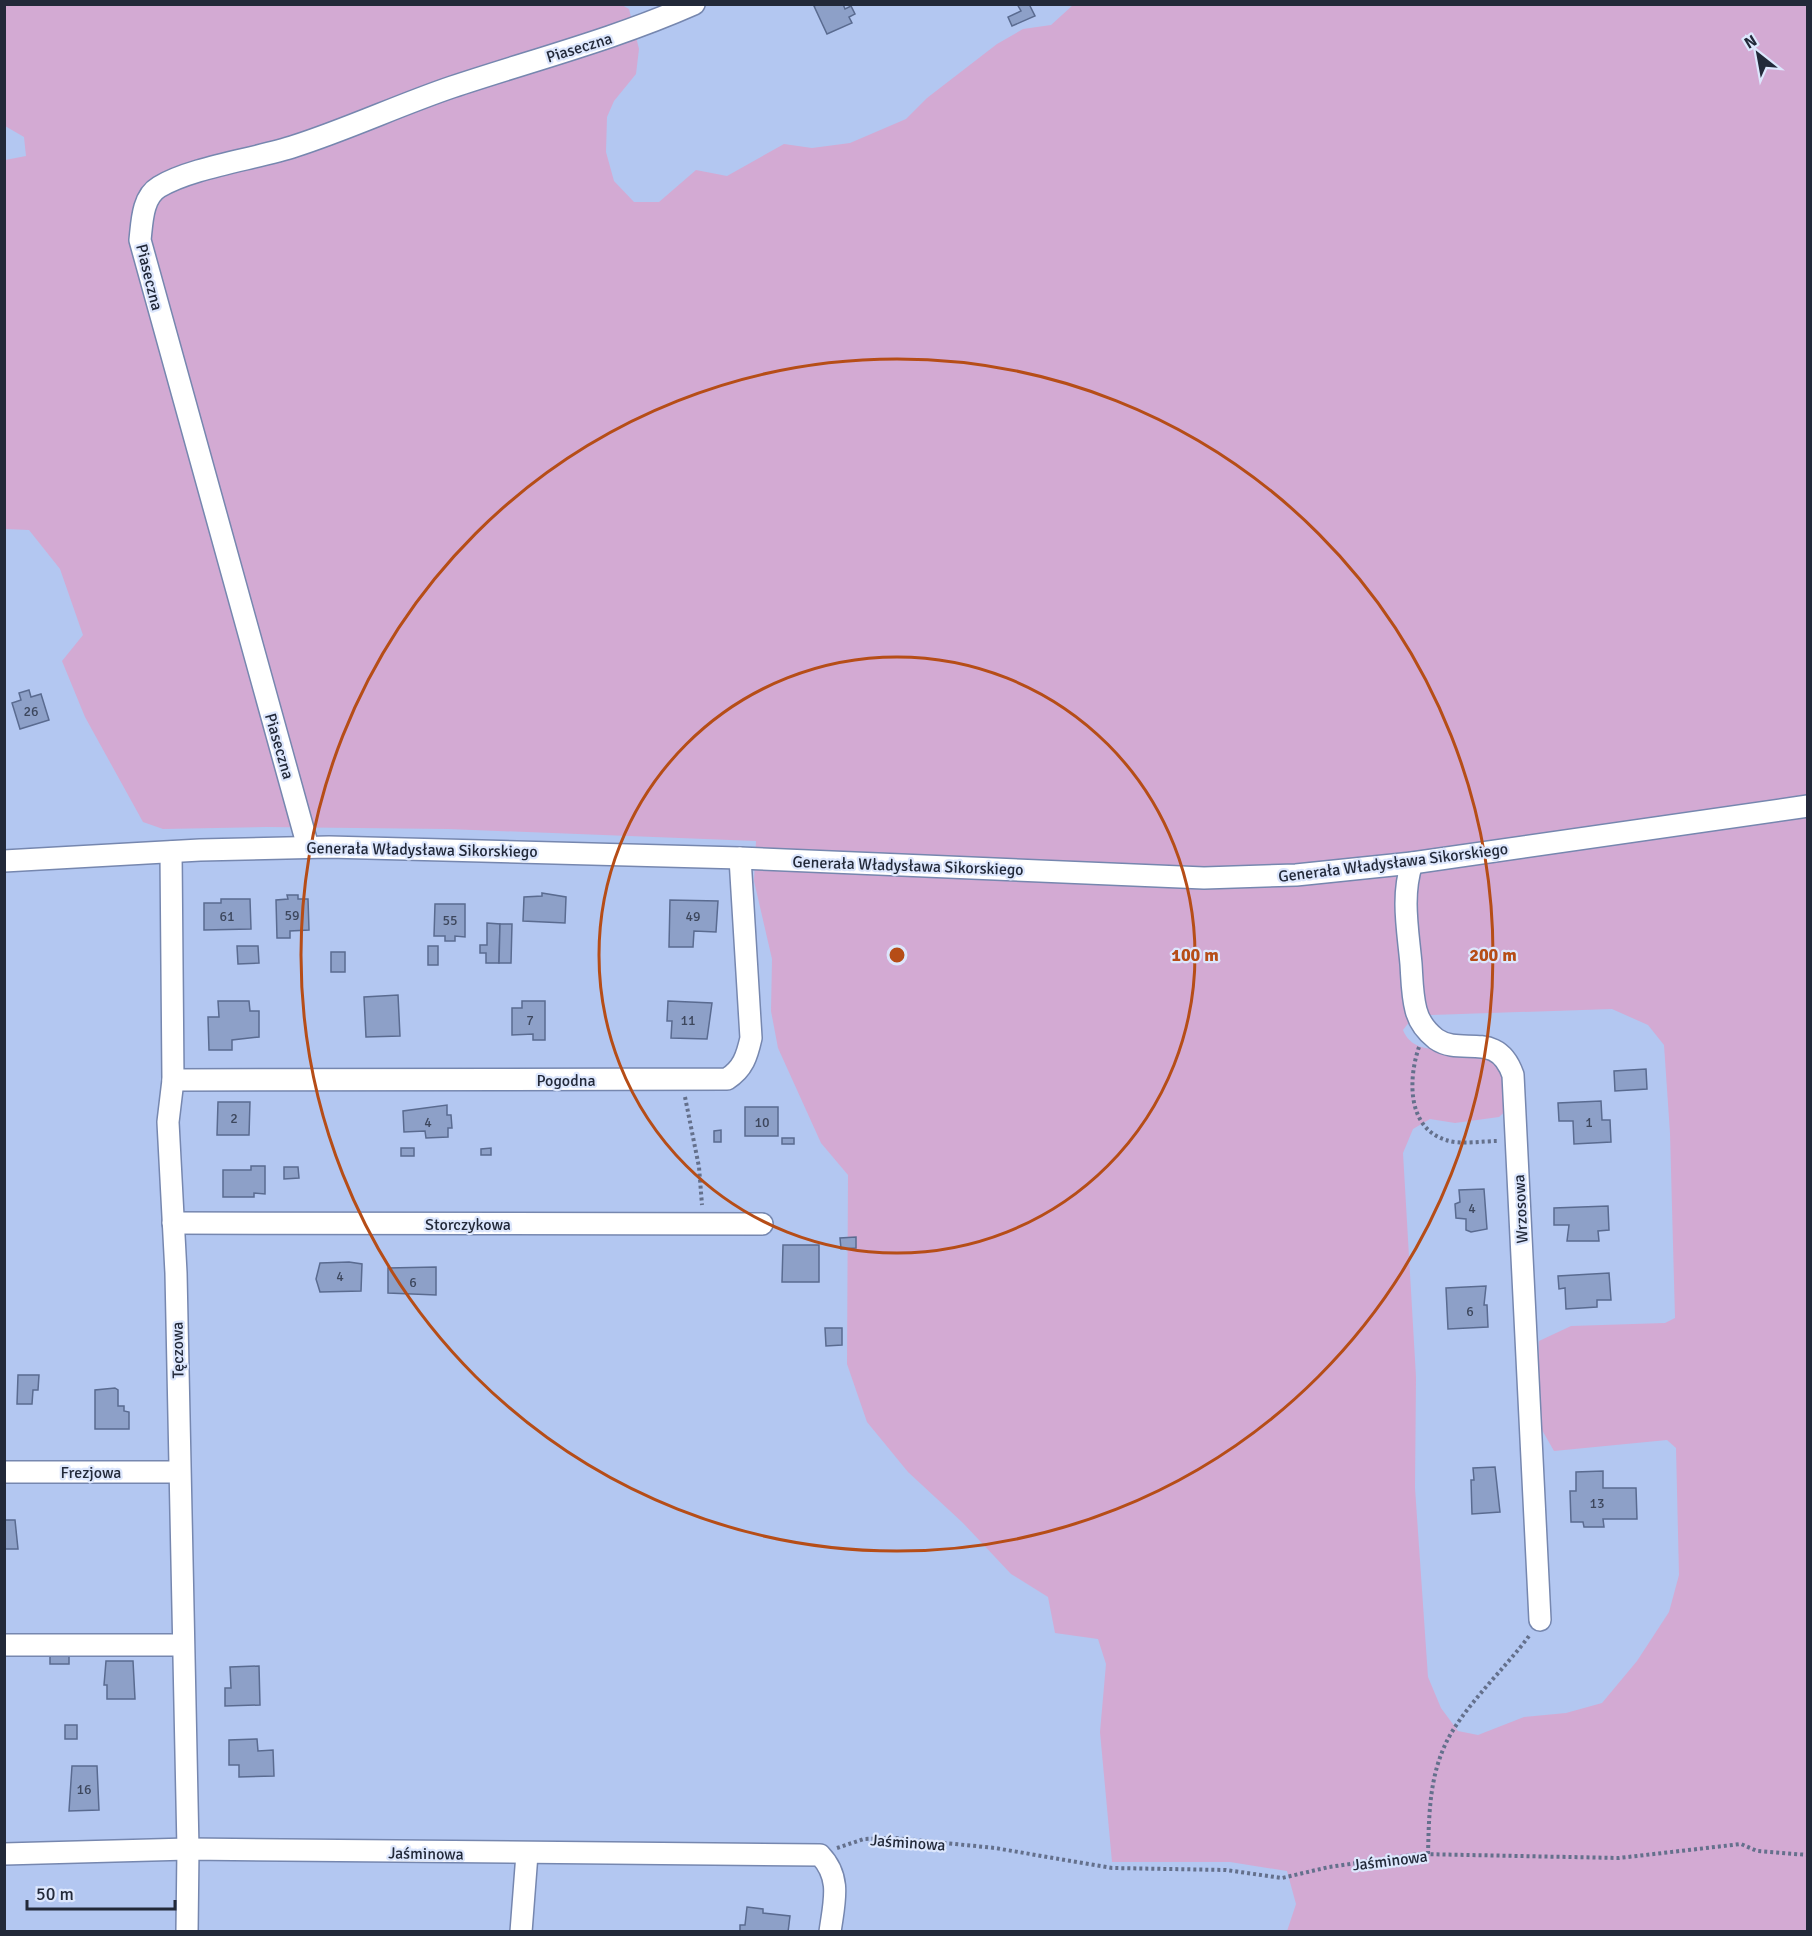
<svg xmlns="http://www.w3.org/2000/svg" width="1812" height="1936" font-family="Signika,sans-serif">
<rect width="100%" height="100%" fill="#b3c7f1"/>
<path fill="#d3aad3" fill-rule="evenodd" d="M5,5H622L629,9L639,49L636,74L614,101L607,117L606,152L614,181L634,202H659L696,170L727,176L784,144L812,148L850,143L906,119L927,98L997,44L1023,29L1051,25L1073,5H1807V1931H1287L1296,1904L1287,1871L1230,1862H1112L1100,1732L1106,1664L1098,1639L1055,1633L1048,1597L1011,1574L963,1523L908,1472L867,1422L847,1364L848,1175L821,1143L778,1048L771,1011L772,959L754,881L756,841L448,829L266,827L163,829L143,822L85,717L62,661L83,635L60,569L29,530L5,529V160L26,156L24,137L5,126ZM1612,1009L1648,1025L1664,1045L1670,1133L1675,1318L1665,1323L1571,1326L1539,1341L1538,1423L1554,1451L1667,1440L1676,1448L1679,1575L1669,1612L1637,1661L1602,1703L1566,1713L1524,1717L1478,1735L1458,1731L1441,1708L1428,1677L1415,1488L1416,1377L1403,1153L1413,1129L1430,1119L1455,1123L1499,1117L1510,1107C1508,1095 1507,1076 1501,1066C1479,1031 1419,1069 1403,1030L1410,1021L1432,1015Z"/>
<g fill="#8da0c8" stroke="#5a6b90" stroke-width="1.5">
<path d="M818,4H843L845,9L851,6L855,14L849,17L852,23L827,34L814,6Z"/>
<path d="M1017,4H1029L1035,16L1012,26L1008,17L1021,11Z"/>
<path d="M29,690L31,697L41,694L49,720L20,729L12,703L21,700L19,693Z"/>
<path d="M542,893L566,897L565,923L523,921L524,897L542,896Z"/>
<path d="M287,895H298V899H308L309,930L290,931V938H277L276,900L288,899Z"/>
<path d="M221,899H250L251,929L204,930V903H221Z"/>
<path d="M670,900L718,901L716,932L694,931L693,947H669Z"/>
<path d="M435,904H465V937L455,936V941H445V936H434Z"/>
<path d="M487,923L500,924L499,963H486V953H480V945H487Z"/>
<path d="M500,924H512L511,963H499Z"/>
<path d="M237,946H258L259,963L238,964Z"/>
<rect x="428" y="946" width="10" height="19"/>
<rect x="331" y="952" width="14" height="20"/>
<path d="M398,995L400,1036L366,1037L364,997Z"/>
<path d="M218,1001H249L250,1011H259V1037L232,1040V1050H209L208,1017H219Z"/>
<path d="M522,1001H545V1040H533V1034L512,1035V1008H522Z"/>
<path d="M668,1001L712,1003L707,1039L671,1038L672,1021H667Z"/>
<path d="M1646,1069L1647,1089L1615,1091L1614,1071Z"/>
<path d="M1601,1101L1602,1120H1610L1611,1142L1574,1144L1573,1121H1559L1558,1103Z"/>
<path d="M218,1102H250L249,1135H217Z"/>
<path d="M447,1105V1115H451L452,1128H448V1137L426,1138L425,1131L404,1132L403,1111Z"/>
<rect x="745" y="1107" width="33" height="29"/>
<path d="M721,1130V1142H714V1131Z"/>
<rect x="782" y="1138" width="12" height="6"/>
<rect x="401" y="1148" width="13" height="8"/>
<path d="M491,1148V1155H481V1149Z"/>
<path d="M251,1166H265V1194L254,1193V1197H223V1170H251Z"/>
<path d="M284,1167H298L299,1178L284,1179Z"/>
<path d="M1484,1189L1487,1229L1471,1232L1466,1230V1219L1456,1218L1455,1204L1460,1202L1459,1190Z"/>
<path d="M1608,1206L1609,1230L1598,1231L1599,1241H1567L1569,1225H1554V1208Z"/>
<path d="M856,1237V1248L841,1249L840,1238Z"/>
<path d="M783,1245H819V1282H782Z"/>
<path d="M349,1262L362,1264L361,1291L320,1292L316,1279L320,1263Z"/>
<path d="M436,1267V1295L388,1293V1268Z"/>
<path d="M1609,1273L1611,1300H1597V1307L1566,1309L1565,1288L1559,1289L1558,1276Z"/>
<path d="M1486,1286L1484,1305H1487L1488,1327L1448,1329L1446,1288Z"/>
<path d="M825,1328H842V1345L826,1346Z"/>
<path d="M18,1375H39L38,1390H33L32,1404H17Z"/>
<path d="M115,1388L118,1390V1406H124V1411L129,1412V1429H95V1390Z"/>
<path d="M1495,1467L1500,1512L1472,1514L1471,1480H1474L1473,1468Z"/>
<path d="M1603,1471V1488H1636L1637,1519H1603L1604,1527H1584L1583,1522H1571L1570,1491H1576V1472Z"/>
<path d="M4,1520H15L18,1549H4Z"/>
<rect x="50" y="1654" width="19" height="10"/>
<path d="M106,1661H133L135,1699H107V1685H104Z"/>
<path d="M259,1666L260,1705L225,1706V1688H231L230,1667Z"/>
<rect x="65" y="1725" width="12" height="14"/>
<path d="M257,1739L258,1751L273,1750L274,1776L239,1777V1765H229V1740Z"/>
<path d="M72,1766H97L99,1810L69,1811Z"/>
<path d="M747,1907L763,1909V1913L790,1916L788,1932H740V1925H745Z"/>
</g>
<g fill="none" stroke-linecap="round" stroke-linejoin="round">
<g stroke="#7687af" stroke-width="24">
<g id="minor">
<path d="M308,847L140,240C142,223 142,197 159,187C192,167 256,159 295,146C348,129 399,105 452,87C533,60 615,39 694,4"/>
<path d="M171,852L173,1080L168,1122L176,1273L188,1849L187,1932"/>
<path d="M4,861L200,850L329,847L740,858L1204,878L1296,875L1412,863L1808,806"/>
<path d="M1412,863C1401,896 1408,930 1411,964C1412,979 1412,995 1416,1010C1419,1022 1426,1031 1436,1039C1462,1057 1497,1029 1513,1075L1540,1620"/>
<path d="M173,1080L727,1079C743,1069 747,1056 751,1038L740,858"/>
<path d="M173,1223L762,1224"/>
<path d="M4,1472H178"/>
<path d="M4,1645H183"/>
<path d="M4,1854L188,1849L820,1855C842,1878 834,1902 830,1932"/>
<path d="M521,1932L527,1854"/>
</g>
</g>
<g stroke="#64708c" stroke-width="4" stroke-dasharray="3 3" stroke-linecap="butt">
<path d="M1419,1047C1408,1079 1407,1128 1446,1140C1460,1145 1483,1141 1498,1141"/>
<path d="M685,1097L699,1167L702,1205"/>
<path d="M837,1848L864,1839L895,1838L995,1848L1112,1868L1226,1870L1282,1878L1329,1867L1419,1854L1619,1858L1741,1844L1757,1851L1808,1855"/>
<path d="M1428,1854C1429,1817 1429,1780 1445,1745C1462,1708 1504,1670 1529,1636"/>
</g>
<use href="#minor" stroke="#fff" stroke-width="21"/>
</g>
<g fill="none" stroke="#b64d17" stroke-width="3">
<circle cx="897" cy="955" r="298"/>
<circle cx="897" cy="955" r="596"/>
</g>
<g text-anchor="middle" stroke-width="4.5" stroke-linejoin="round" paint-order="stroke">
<g font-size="14" fill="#3d475d">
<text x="31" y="716">26</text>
<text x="292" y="920">59</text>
<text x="227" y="921">61</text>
<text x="693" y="921">49</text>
<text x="450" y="925">55</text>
<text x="530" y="1025">7</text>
<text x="688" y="1025">11</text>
<text x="234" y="1123">2</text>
<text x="428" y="1127">4</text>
<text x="762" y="1127">10</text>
<text x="1589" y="1127">1</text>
<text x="1472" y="1213">4</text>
<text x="340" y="1281">4</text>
<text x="413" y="1287">6</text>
<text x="1470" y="1316">6</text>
<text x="1597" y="1508">13</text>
<text x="84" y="1794">16</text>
</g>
<g font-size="16" fill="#222939" stroke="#dde7fd">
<text transform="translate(579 47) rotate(-17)" y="6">Piaseczna</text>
<text transform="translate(150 277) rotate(76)" y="6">Piaseczna</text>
<text transform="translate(280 746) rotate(74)" y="6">Piaseczna</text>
<text transform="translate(422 849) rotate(1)" y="6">Generała Władysława Sikorskiego</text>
<text transform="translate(1393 862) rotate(-7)" y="6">Generała Władysława Sikorskiego</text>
<text transform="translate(908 865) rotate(2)" y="6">Generała Władysława Sikorskiego</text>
<text x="566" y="1086">Pogodna</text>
<text transform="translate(1520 1209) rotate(-93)" y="6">Wrzosowa</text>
<text x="468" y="1230">Storczykowa</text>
<text transform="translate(177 1350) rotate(-91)" y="6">Tęczowa</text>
<text x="91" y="1478">Frezjowa</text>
<text transform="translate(908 1842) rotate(4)" y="6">Jaśminowa</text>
<text transform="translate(426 1853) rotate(1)" y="6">Jaśminowa</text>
<text transform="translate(1390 1860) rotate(-7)" y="6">Jaśminowa</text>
</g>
</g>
<circle cx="897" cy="955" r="9" fill="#b64d17" stroke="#dde7fd" stroke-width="3"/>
<g font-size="18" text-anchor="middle" font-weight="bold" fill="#b64d17" stroke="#dde7fd" stroke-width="4.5" stroke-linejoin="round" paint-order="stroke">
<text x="1195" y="961">100 m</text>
<text x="1493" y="961">200 m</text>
</g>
<rect width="1812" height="1936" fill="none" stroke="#222939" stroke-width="12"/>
<g transform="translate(1758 54) rotate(329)" stroke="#dde7fd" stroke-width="4.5" paint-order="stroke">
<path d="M0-4.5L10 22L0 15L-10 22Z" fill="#222939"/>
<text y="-9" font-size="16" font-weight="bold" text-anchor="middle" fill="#222939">N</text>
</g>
<path d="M27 1900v9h148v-9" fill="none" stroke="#222939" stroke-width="3"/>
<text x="36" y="1900" font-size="18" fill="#222939" stroke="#dde7fd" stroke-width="4.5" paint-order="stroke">50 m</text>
</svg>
